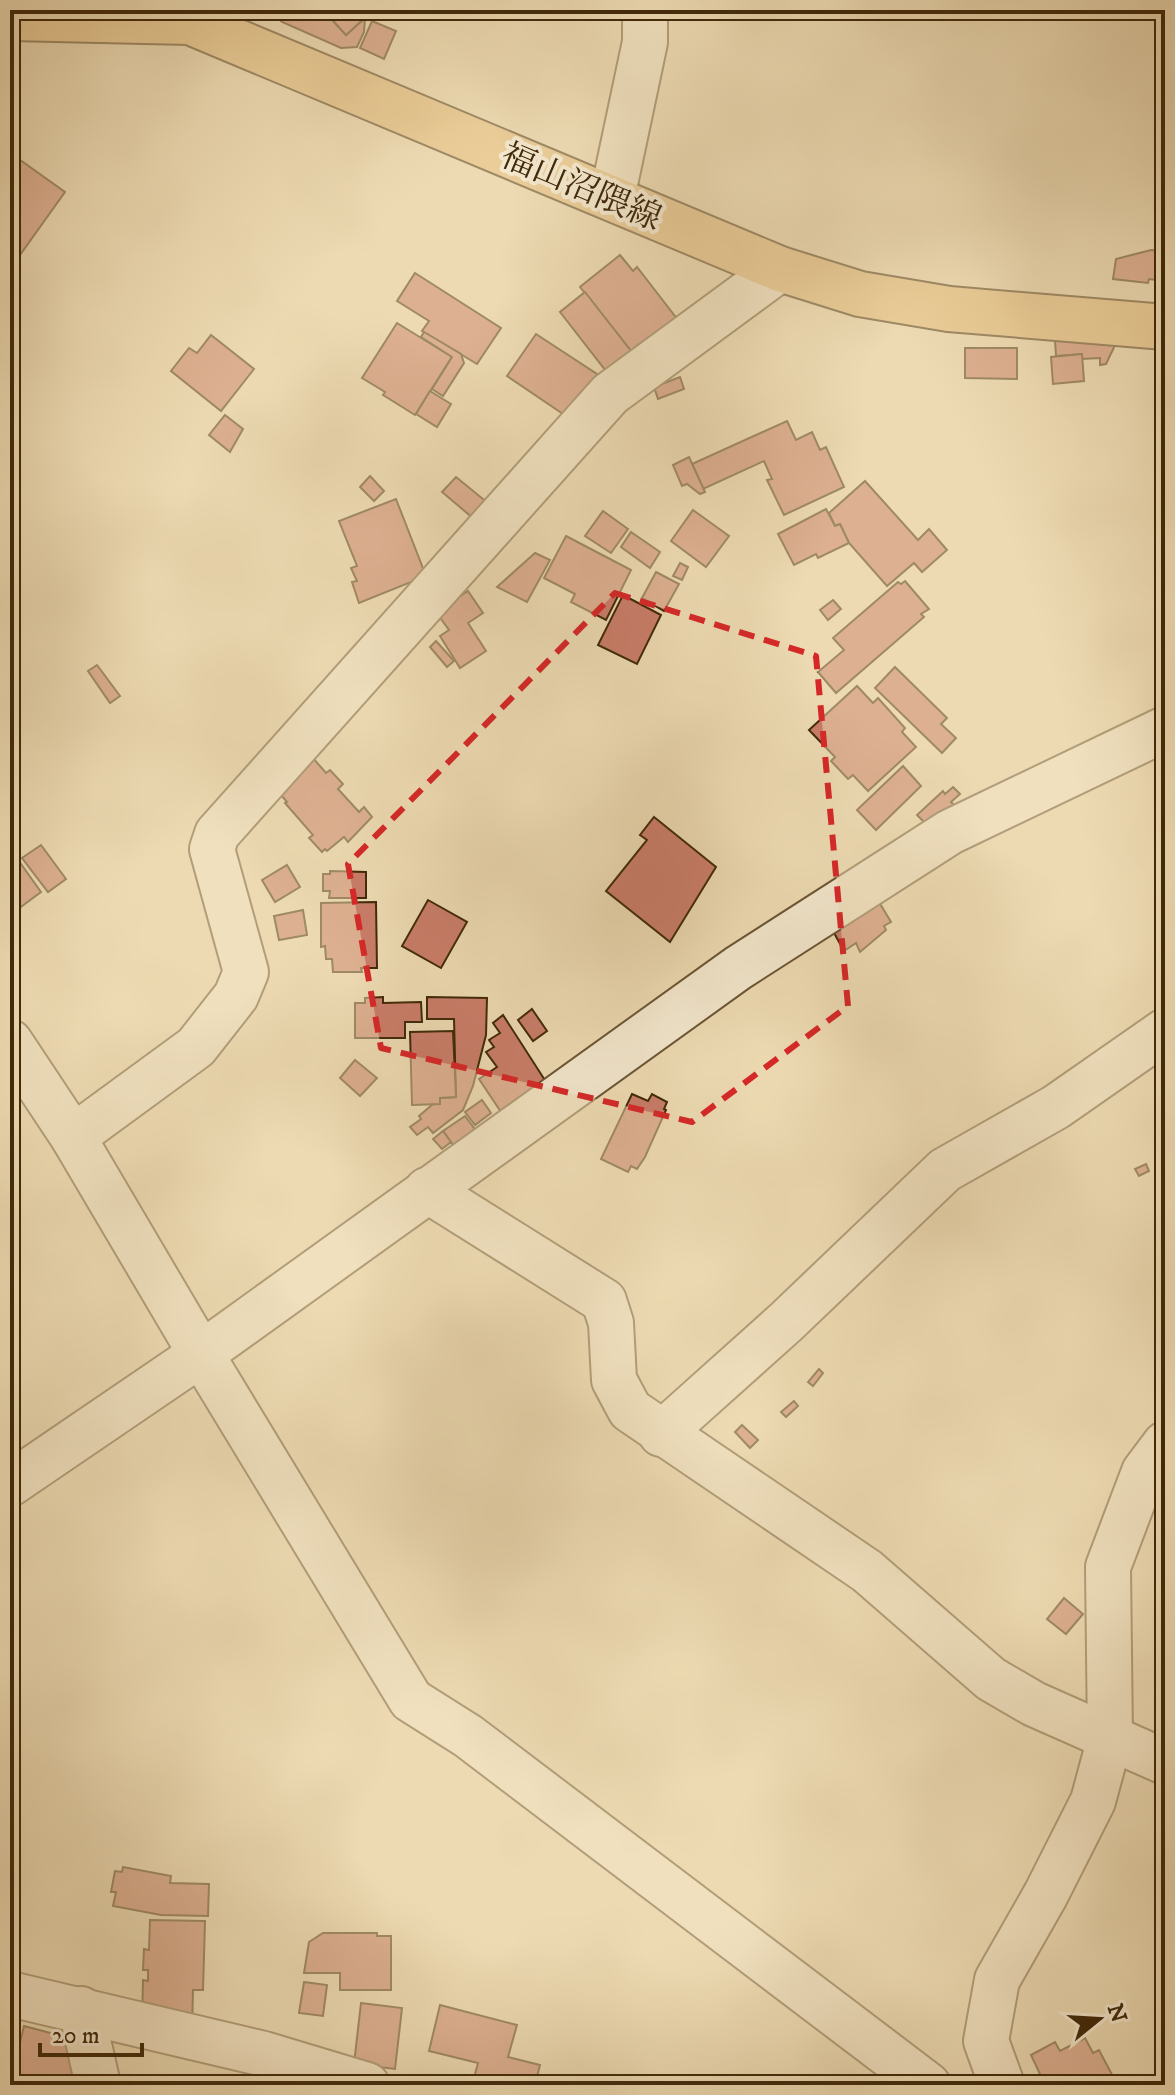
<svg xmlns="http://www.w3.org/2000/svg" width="1175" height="2095" font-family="'IM FELL DW Pica','Noto Serif JP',serif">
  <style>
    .building { fill: #c97d69; stroke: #40290a; stroke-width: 2 }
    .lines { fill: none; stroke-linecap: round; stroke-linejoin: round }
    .minor-casing { stroke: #6b5534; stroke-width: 48 }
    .major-casing { stroke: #40290a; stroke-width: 48 }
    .minor { stroke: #f3e7cd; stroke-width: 44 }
    .major { stroke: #e6bd79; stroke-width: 44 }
    .marked { fill: none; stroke: #d62828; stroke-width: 6; stroke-dasharray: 16 10; stroke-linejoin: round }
    .labels { text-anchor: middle; stroke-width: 8; stroke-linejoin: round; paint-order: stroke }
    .street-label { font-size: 34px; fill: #40290a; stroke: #f3e7cd }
  </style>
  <rect width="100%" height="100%" fill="#eddab2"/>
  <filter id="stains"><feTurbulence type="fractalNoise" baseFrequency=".0025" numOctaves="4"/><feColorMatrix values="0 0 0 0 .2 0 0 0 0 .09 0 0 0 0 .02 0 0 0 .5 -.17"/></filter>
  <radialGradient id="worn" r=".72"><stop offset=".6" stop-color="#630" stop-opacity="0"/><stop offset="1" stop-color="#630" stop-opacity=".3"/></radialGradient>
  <!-- building -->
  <g class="building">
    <polygon points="274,10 287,10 292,15 297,11 318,20 326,13 346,35 365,18 364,32 357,47 341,48 282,22 273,14"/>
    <polygon points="287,10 365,10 369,14 346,35 326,13 318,20 297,11 292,15"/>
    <polygon points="372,21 396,31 384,59 360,48"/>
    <polygon points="16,157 65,192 10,269 10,165"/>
    <polygon points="1151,250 1165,251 1165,281 1149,279 1148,283 1113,279 1116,259"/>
    <polygon points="620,255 633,271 637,267 678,320 642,348 639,344 631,351 580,287"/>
    <polygon points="415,273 501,328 477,364 422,331 429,321 397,301"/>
    <polygon points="585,292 631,351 606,371 560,312"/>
    <polygon points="397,323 452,357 415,415 383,395 385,392 362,378"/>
    <polygon points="424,332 461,354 464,363 443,396 432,389 452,357 421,337"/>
    <polygon points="536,334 603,378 566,416 507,376"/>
    <polygon points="211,335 254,369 221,411 171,371 189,348 197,353"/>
    <polygon points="1103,338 1118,339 1106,364 1100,365 1100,358 1082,359 1082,354 1056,356 1055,341"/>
    <polygon points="965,348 1017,348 1017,379 965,378"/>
    <polygon points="1082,354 1084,381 1053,384 1051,357"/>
    <polygon points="680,377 684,389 658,399 654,387"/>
    <polygon points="430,391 451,404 437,427 416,414"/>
    <polygon points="225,415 243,429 230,452 209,435"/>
    <polygon points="787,421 796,440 812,432 820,450 826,447 844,487 784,515 767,480 772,479 764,461 703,489 692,464"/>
    <polygon points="689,457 705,492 700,494 687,484 682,486 673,465"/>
    <polygon points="370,476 384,491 374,501 360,487"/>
    <polygon points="456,477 494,508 480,524 442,492"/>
    <polygon points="865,481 918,540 929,529 947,550 922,572 914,563 887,586 849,543 840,524 835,526 829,513"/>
    <polygon points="396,499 426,576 359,603 352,582 357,581 351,568 357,566 339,521"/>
    <polygon points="826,509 835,526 840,524 849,543 818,558 816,554 794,565 778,534"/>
    <polygon points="693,510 729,536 706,567 671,541"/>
    <polygon points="603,511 628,529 611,553 585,536"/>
    <polygon points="631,532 660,552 650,568 621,547"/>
    <polygon points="566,536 631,570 606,620 571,602 575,594 544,578"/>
    <polygon points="535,553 550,560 527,602 497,587"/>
    <polygon points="680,563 688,567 682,580 673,576"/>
    <polygon points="656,572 679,584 664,611 642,598"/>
    <polygon points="905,581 929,609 921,614 924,617 836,693 818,672 844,650 833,638 898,582 901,584"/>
    <polygon points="468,591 483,613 468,623 486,651 460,668 440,636 449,630 436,612"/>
    <polygon points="623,595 661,615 637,664 598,645"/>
    <polygon points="833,600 841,609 828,620 820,610"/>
    <polygon points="436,641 454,661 447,667 430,647"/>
    <polygon points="97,665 120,696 110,703 88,671"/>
    <polygon points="895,667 947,718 941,724 956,738 942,753 875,688"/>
    <polygon points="857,686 873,703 878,698 905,728 902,732 916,747 868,791 853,775 848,779 831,761 835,757 809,730"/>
    <polygon points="312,757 326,773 330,770 343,784 338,789 359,812 364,807 372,817 348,842 344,837 327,851 325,849 322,852 309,838 313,835 285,803 287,802 276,789"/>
    <polygon points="903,766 921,786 876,830 857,810"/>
    <polygon points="953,787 960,794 951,802 959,810 935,833 917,815 943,791 945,794"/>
    <polygon points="654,817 716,867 670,942 606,891 647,840 640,835"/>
    <polygon points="41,845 66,879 48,892 22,858"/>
    <polygon points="11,850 41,892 10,915 10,851"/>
    <polygon points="287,865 300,887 275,902 262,880"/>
    <polygon points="330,871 366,872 366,898 329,898 330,891 323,891 323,874 330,874"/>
    <polygon points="428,900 467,922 441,968 402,946"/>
    <polygon points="376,902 377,968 361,968 362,972 333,972 332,959 326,959 325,946 321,947 321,903"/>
    <polygon points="879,902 891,922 884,926 886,930 860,952 856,943 844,951 833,931"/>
    <polygon points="303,910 307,935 279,940 274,916"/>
    <polygon points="383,997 383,1003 421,1002 422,1022 405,1022 405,1038 355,1038 355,1003 365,1003 365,998"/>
    <polygon points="427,997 487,998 486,1035 473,1086 463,1110 433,1133 428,1127 417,1135 410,1127 421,1119 419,1116 433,1104 440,1104 440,1098 456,1097 454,1019 427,1019"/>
    <polygon points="532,1009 547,1031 533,1041 518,1020"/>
    <polygon points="503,1015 550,1088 501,1112 479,1079 497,1067 486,1052 494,1047 489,1040 500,1033 493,1023"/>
    <polygon points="453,1031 456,1097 440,1098 440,1104 412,1105 410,1032"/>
    <polygon points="355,1060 377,1078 360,1096 340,1078"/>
    <polygon points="632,1094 648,1101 652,1094 667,1102 664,1109 666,1110 645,1157 637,1169 631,1166 628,1172 601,1159"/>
    <polygon points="482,1100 491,1113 475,1125 465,1112"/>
    <polygon points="465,1116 483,1140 461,1156 443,1131"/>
    <polygon points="443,1131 451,1142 442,1149 433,1139"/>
    <polygon points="1146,1164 1149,1171 1139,1176 1135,1169"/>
    <polygon points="819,1369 823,1373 813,1386 808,1382"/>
    <polygon points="794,1401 798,1406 786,1417 781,1412"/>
    <polygon points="742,1425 758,1440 750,1448 735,1432"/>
    <polygon points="1064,1598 1083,1614 1066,1634 1047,1619"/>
    <polygon points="123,1867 171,1876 170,1883 209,1884 208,1916 161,1915 113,1906 116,1892 111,1892 115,1871 122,1872"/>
    <polygon points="150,1920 205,1921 203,1990 193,1990 192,2031 142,2022 143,1980 148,1981 148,1970 143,1970 144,1949 149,1950"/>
    <polygon points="323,1933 377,1933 377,1936 391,1936 391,1990 340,1990 340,1973 304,1973 309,1942"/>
    <polygon points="304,1982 327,1985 323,2016 299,2013"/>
    <polygon points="361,2003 402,2008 395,2069 354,2064"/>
    <polygon points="440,2005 517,2025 508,2057 540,2065 535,2085 472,2085 478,2063 429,2051"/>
    <polygon points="24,2026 96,2045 85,2085 10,2085"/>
    <polygon points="1085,2038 1093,2053 1099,2050 1117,2084 1018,2085 1040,2074 1031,2055 1055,2042 1060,2051"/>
  </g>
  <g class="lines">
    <!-- minor casing -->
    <g class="minor-casing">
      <g id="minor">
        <polyline points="612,198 645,42 645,10"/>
        <polyline points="10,1042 73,1137 201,1354 411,1700 468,1736 928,2085"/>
        <polyline points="73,1137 196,1047 236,996 246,972 212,849 217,834 610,394 780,269"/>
        <polyline points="427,1190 604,1301 611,1323 614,1380 630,1410 867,1571 991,1679 1034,1704 1165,1762"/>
        <polyline points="661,1434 786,1322 945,1170 1056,1107 1165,1031"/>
        <polyline points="10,1484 201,1354 738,968 950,832 1165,729"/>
        <polyline points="10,1994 264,2054 367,2085"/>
        <polyline points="81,2009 98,2085"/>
        <polyline points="1002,2085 986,2041 997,1980 1046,1894 1093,1801 1110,1738 1108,1567 1144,1472 1165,1444"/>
      </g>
    </g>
    <!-- major casing -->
    <g class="major-casing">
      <polyline id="major" points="10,18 190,22 780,269 860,294 949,309 1165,327"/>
    </g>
    <!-- minor -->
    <use href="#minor" class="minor"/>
    <!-- major -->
    <use href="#major" class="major"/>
  </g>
  <!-- marked area -->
  <path d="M0 0H1175V2095H0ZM615,593L816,656L848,1006L692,1122L381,1048L348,864Z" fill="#eddab2" fill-opacity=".55" fill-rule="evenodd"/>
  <path class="marked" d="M615,593L816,656L848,1006L692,1122L381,1048L348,864Z"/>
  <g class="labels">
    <!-- street labels -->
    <g class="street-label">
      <text transform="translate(582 186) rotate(23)" y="12">福山沼隈線</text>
    </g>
  </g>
  <!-- margin -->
  <rect width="1175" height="2095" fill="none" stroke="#eddab2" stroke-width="40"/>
  <rect x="12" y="12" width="1151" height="2071" fill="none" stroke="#40290a" stroke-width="4"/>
  <rect x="20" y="20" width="1135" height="2055" fill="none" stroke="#40290a" stroke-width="2"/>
  <!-- north arrow -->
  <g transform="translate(1099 2019) rotate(72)" stroke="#f3e7cd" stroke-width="6" paint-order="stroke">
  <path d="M0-6L14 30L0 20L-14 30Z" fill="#40290a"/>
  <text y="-12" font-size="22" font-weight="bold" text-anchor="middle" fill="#40290a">N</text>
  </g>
  <!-- scale -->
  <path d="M40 2043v12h102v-12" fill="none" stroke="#40290a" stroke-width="4"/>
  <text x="52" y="2043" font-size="24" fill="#40290a" stroke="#f3e7cd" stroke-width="6" paint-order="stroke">20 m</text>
  <rect width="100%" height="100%" filter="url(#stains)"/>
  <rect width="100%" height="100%" fill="url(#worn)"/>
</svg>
